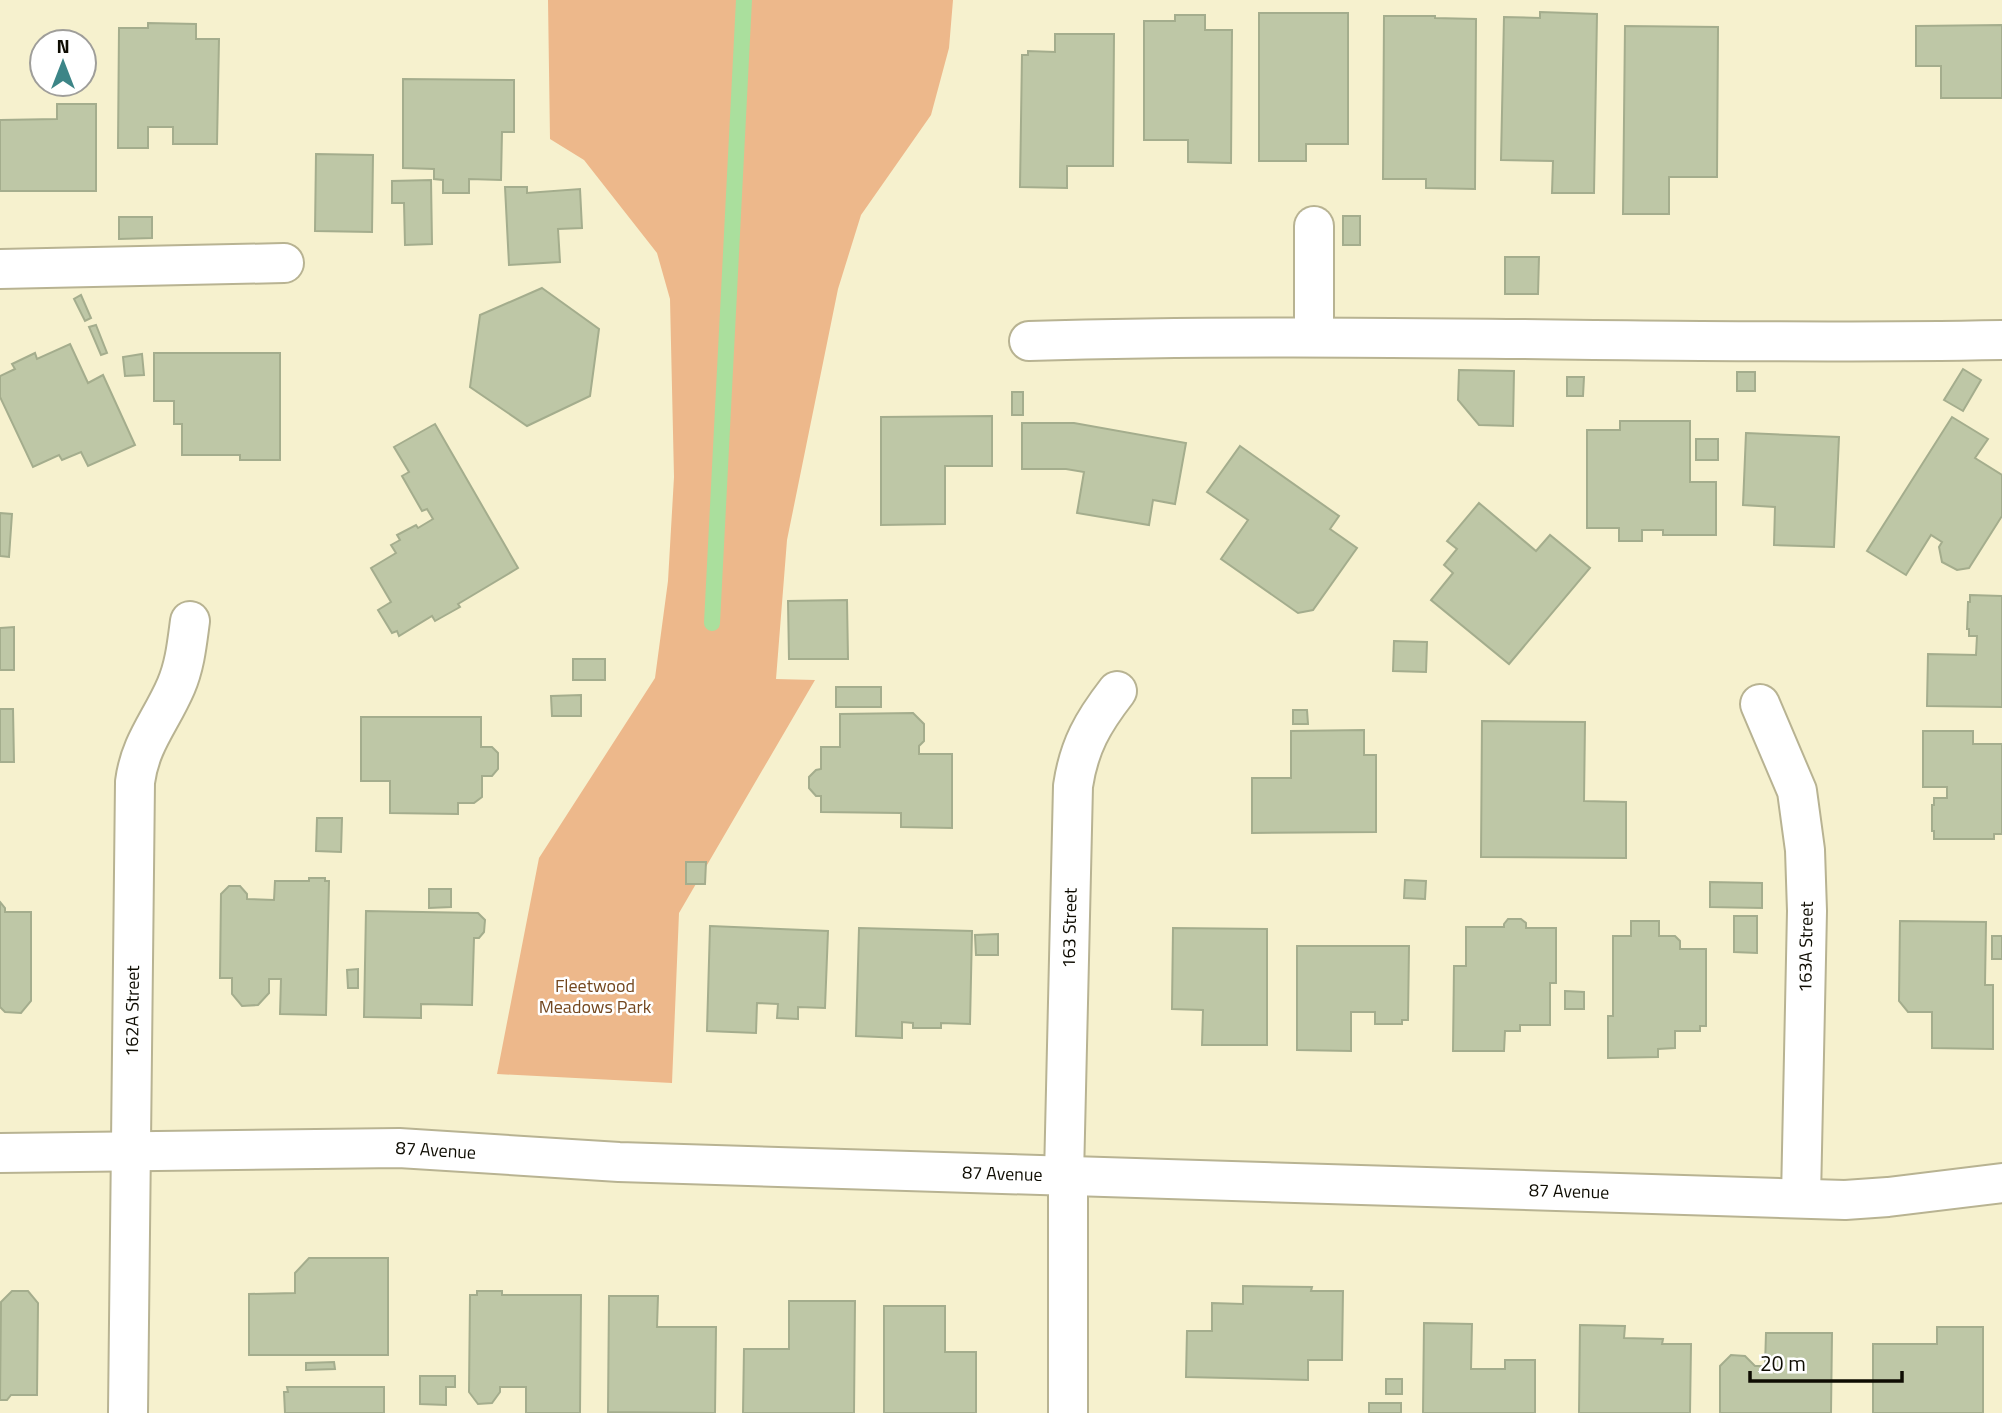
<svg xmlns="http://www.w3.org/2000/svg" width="2002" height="1413" font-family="'Titillium Web',sans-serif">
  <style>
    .green { fill: #edb88b }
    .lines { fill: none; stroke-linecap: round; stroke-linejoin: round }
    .stream { stroke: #aadf9d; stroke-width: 16 }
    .building { fill: #bec7a6; stroke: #a4ad8d; stroke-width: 2 }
    .minor-casing { stroke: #b8b392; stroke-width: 42 }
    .minor { stroke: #fff; stroke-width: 38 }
    .labels { text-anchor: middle; stroke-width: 5; stroke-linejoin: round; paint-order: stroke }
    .street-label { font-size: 18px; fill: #0e0c02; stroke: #fff }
    .park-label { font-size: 18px; fill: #73471f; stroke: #fff }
  </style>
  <rect width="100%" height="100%" fill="#f6f1ce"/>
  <!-- green -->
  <polygon class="green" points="548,0 953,0 949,48 931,115 861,215 838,289 787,540 776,679 815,680 679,913 672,1083 497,1074 539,858 655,678 668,581 674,477 670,299 657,253 584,160 550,139"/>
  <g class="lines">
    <!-- stream -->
    <polyline class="stream" points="712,623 744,0"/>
  </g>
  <!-- building -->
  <g class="building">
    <polygon points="1540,12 1597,14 1594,193 1552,193 1553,161 1501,160 1504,17 1540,18"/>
    <polygon points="1259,13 1348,13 1348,144 1306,144 1306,161 1259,161"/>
    <polygon points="1175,15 1205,15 1205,30 1232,30 1231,163 1188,162 1188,140 1144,140 1144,21 1175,21"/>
    <polygon points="1384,16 1435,16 1435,18 1476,19 1475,189 1426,188 1426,179 1383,179"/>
    <polygon points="148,23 196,24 196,39 219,39 217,144 173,144 173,127 148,127 148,148 118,148 119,28 148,28"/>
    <polygon points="2002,25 2002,98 1941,98 1941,66 1916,66 1916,26"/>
    <polygon points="1625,26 1718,27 1717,177 1669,177 1669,214 1623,214"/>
    <polygon points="1055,34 1114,34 1113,166 1067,166 1067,188 1020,187 1022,55 1028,55 1028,51 1055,52"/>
    <polygon points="403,79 514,80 514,132 502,132 501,180 469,179 469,193 443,193 443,180 434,179 434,169 403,168"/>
    <polygon points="57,104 96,104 96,191 0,191 0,120 57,119"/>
    <polygon points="316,154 373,155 372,232 315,231"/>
    <polygon points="431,180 432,244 405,245 404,203 392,203 392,181"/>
    <polygon points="505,187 527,187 527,193 580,189 582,228 558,229 560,262 509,265"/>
    <rect x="1343" y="216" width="17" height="29"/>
    <polygon points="119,217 152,217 152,238 119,239"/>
    <polygon points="1505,257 1539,257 1538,294 1505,294"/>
    <polygon points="542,288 599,329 590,396 527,426 470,387 480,315"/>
    <polygon points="81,295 91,318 85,321 74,299"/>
    <polygon points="96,325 107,353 101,355 89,327"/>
    <polygon points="70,344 88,383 103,375 135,445 88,466 81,452 62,460 59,455 33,467 0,397 0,376 15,369 12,364 35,353 37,359"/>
    <polygon points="154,353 280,353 280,460 240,460 240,455 182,455 182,424 174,424 174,401 154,401"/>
    <polygon points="142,354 144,375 125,376 123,357"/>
    <polygon points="1963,369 1981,380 1963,411 1944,400"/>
    <polygon points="1459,370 1514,371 1513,426 1479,425 1458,400"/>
    <rect x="1737" y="372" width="18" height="19"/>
    <polygon points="1567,377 1584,377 1583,396 1567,396"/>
    <rect x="1012" y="392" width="11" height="23"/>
    <polygon points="992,416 992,466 945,466 945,524 881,525 881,417"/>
    <polygon points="1952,417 1988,439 1975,458 2002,475 2002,516 1969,568 1957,570 1942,562 1939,547 1942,542 1931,535 1906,575 1867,551"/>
    <polygon points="1620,421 1690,421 1690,482 1716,482 1716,535 1663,535 1663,530 1642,530 1642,541 1619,541 1619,528 1587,528 1587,430 1620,430"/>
    <polygon points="1022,423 1074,423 1186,443 1175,504 1153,500 1149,525 1077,513 1084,472 1066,469 1022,469"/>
    <polygon points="435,424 518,568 458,604 460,607 435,621 432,616 399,636 397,631 392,633 378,610 391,602 371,568 396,553 391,545 400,540 397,535 416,525 418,528 433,519 427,509 422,511 402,476 409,472 394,447"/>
    <polygon points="1746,433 1839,437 1834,547 1774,545 1775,507 1743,505"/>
    <rect x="1696" y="439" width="22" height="21"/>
    <polygon points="1240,446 1339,516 1330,529 1357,548 1313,610 1298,613 1221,559 1248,520 1207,492"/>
    <polygon points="1479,503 1536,551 1550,535 1590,568 1509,664 1431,600 1453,573 1444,565 1457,549 1447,541"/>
    <polygon points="0,513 12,514 9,557 0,556"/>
    <polygon points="1970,595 2002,596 2002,707 1927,706 1928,654 1976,655 1977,636 1969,636 1969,629 1967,629 1968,602 1970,602"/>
    <polygon points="847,600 848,659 789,659 788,601"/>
    <polygon points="14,627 14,670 0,670 0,628"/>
    <polygon points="1394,641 1427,642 1426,672 1393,671"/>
    <rect x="573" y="659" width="32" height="21"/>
    <rect x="836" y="687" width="45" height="20"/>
    <polygon points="581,695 581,716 552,716 551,696"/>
    <polygon points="0,709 13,709 14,762 0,762"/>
    <polygon points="1293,710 1307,710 1308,724 1293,724"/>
    <polygon points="913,713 924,724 924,741 919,746 919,754 952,754 952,828 901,827 901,813 821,812 821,796 816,796 809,788 809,777 816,770 821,769 821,747 840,747 840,714"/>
    <polygon points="361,717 481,717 481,747 492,747 498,753 498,769 492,776 482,776 482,797 474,803 458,803 458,814 390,813 390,781 361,781"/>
    <polygon points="1482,721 1585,722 1584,801 1626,802 1626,858 1481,857"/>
    <polygon points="1364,730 1364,755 1376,755 1376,832 1252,833 1252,778 1291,778 1291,731"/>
    <polygon points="1923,731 1973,731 1973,744 2002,744 2002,834 1994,834 1994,839 1934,839 1934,831 1932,831 1932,805 1934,805 1934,798 1947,798 1947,787 1923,787"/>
    <polygon points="317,818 342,818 341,852 316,851"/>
    <polygon points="686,862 706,862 705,884 686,884"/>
    <polygon points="309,878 325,878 325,881 329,881 326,1015 280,1014 281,979 269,979 269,993 258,1005 242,1006 232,994 232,978 220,978 221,894 229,886 240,886 247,894 247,899 274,900 275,881 309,881"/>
    <polygon points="1405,880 1426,881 1425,899 1404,898"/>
    <polygon points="1710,882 1762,883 1762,908 1710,907"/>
    <polygon points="429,889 451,889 451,907 429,908"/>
    <polygon points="0,902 5,908 5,912 31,912 31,1001 21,1013 5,1012 0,1007"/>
    <polygon points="366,911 478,913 485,920 484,932 479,938 474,938 472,1005 421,1004 421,1018 364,1017"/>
    <polygon points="1734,916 1757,916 1757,953 1734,952"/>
    <polygon points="1508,919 1521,919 1526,923 1526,928 1556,928 1556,983 1550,983 1550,1025 1520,1025 1520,1031 1505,1031 1504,1051 1453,1051 1454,966 1466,966 1466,927 1504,927 1504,924"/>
    <polygon points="1631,921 1659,921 1659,936 1675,936 1680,941 1680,949 1706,949 1706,1026 1700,1026 1700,1031 1675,1031 1675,1048 1658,1049 1658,1057 1608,1058 1608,1016 1613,1016 1613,936 1631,936"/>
    <polygon points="1900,921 1986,922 1985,985 1993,985 1993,1049 1932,1048 1932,1012 1908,1012 1899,1001"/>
    <polygon points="710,926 828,931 825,1008 798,1007 798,1019 777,1018 778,1004 757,1003 756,1033 707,1031"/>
    <polygon points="859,928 972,931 970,1024 941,1023 941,1028 913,1028 913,1023 902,1022 902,1038 856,1036"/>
    <polygon points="1173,928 1267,929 1267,1045 1202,1045 1203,1010 1172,1009"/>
    <polygon points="998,934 998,955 976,955 975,935"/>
    <rect x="1992" y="936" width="10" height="23"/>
    <polygon points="1297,946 1409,946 1408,1020 1402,1020 1402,1024 1375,1024 1375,1012 1351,1012 1351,1051 1297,1050"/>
    <polygon points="358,969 358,988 348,988 347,970"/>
    <polygon points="1565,991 1584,992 1584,1009 1565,1009"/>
    <polygon points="309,1258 388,1258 388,1355 249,1355 249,1294 295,1293 295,1273"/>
    <polygon points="1243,1286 1312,1287 1311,1291 1343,1291 1342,1360 1308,1360 1308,1380 1186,1377 1187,1331 1212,1331 1212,1303 1243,1304"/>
    <polygon points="12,1291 28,1291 38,1303 37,1395 11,1395 7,1400 0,1400 1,1302"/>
    <polygon points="477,1291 502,1291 502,1295 581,1295 580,1413 526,1413 526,1387 500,1387 500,1392 492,1403 478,1404 469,1392 470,1295 477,1295"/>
    <polygon points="609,1296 658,1296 657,1327 716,1327 715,1413 608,1412"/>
    <polygon points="789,1301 855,1301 854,1413 743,1413 744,1349 789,1349"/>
    <polygon points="884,1306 945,1306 945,1352 976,1352 976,1413 884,1413"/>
    <polygon points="1424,1323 1472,1324 1471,1369 1505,1369 1505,1360 1535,1360 1535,1413 1423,1413"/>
    <polygon points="1580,1325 1625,1326 1624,1338 1663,1339 1662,1344 1691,1344 1690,1413 1579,1413"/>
    <polygon points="1937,1327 1983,1327 1983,1413 1873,1413 1873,1344 1937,1344"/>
    <polygon points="1766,1333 1832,1333 1831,1413 1720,1413 1720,1366 1731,1355 1745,1356 1755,1366 1765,1366"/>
    <polygon points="334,1362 335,1369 306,1370 306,1363"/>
    <polygon points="420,1376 455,1376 455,1387 446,1387 446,1405 420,1404"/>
    <rect x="1386" y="1379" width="16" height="15"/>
    <polygon points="287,1387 384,1387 384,1413 285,1413 284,1392 288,1392"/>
    <rect x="1369" y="1403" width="32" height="10"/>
  </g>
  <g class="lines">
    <!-- minor casing -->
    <g class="minor-casing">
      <g id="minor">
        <polyline points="1314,226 1314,337"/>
        <polyline points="0,269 284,263"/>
        <path d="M1029,341C1353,331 1678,346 2002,340"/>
        <polyline points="1760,704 1797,791 1805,850 1807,911 1801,1198"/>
        <path id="s1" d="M0,1153L399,1148L619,1162L1845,1200L1888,1197L2002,1183"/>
        <path id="s2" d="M1064,1176L1073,786C1079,746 1093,722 1117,691"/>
        <path id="s3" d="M128,1413L135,782C140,743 161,721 176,686C185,665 187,643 190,621"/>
        <polyline points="1068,1413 1068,1177"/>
      </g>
    </g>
    <!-- minor -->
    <use href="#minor" class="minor"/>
  </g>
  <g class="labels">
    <!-- street labels -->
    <g class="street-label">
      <text dy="6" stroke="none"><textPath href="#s2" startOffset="248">163 Street</textPath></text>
      <text transform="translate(1806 947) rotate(-89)" y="6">163A Street</text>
      <text dy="6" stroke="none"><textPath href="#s3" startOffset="402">162A Street</textPath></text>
      <text dy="6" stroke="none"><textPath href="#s1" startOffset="436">87 Avenue</textPath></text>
      <text dy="6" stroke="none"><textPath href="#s1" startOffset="1003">87 Avenue</textPath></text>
      <text dy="6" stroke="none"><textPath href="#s1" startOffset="1570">87 Avenue</textPath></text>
    </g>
    <!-- park labels -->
    <g class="park-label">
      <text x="595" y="992">Fleetwood<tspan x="595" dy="21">Meadows Park</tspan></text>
    </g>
  </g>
  <!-- north arrow -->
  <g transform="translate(63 63)"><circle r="33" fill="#ffffff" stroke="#9f9e9a" stroke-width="2"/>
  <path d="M0-5L12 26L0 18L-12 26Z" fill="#3c8587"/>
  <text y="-10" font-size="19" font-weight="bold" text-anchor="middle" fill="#0e0c02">N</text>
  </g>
  <!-- scale -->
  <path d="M1750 1371v10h152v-10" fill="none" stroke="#0e0c02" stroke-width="3.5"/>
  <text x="1760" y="1371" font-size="21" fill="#0e0c02" stroke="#ffffff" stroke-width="5" paint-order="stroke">20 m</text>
</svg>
